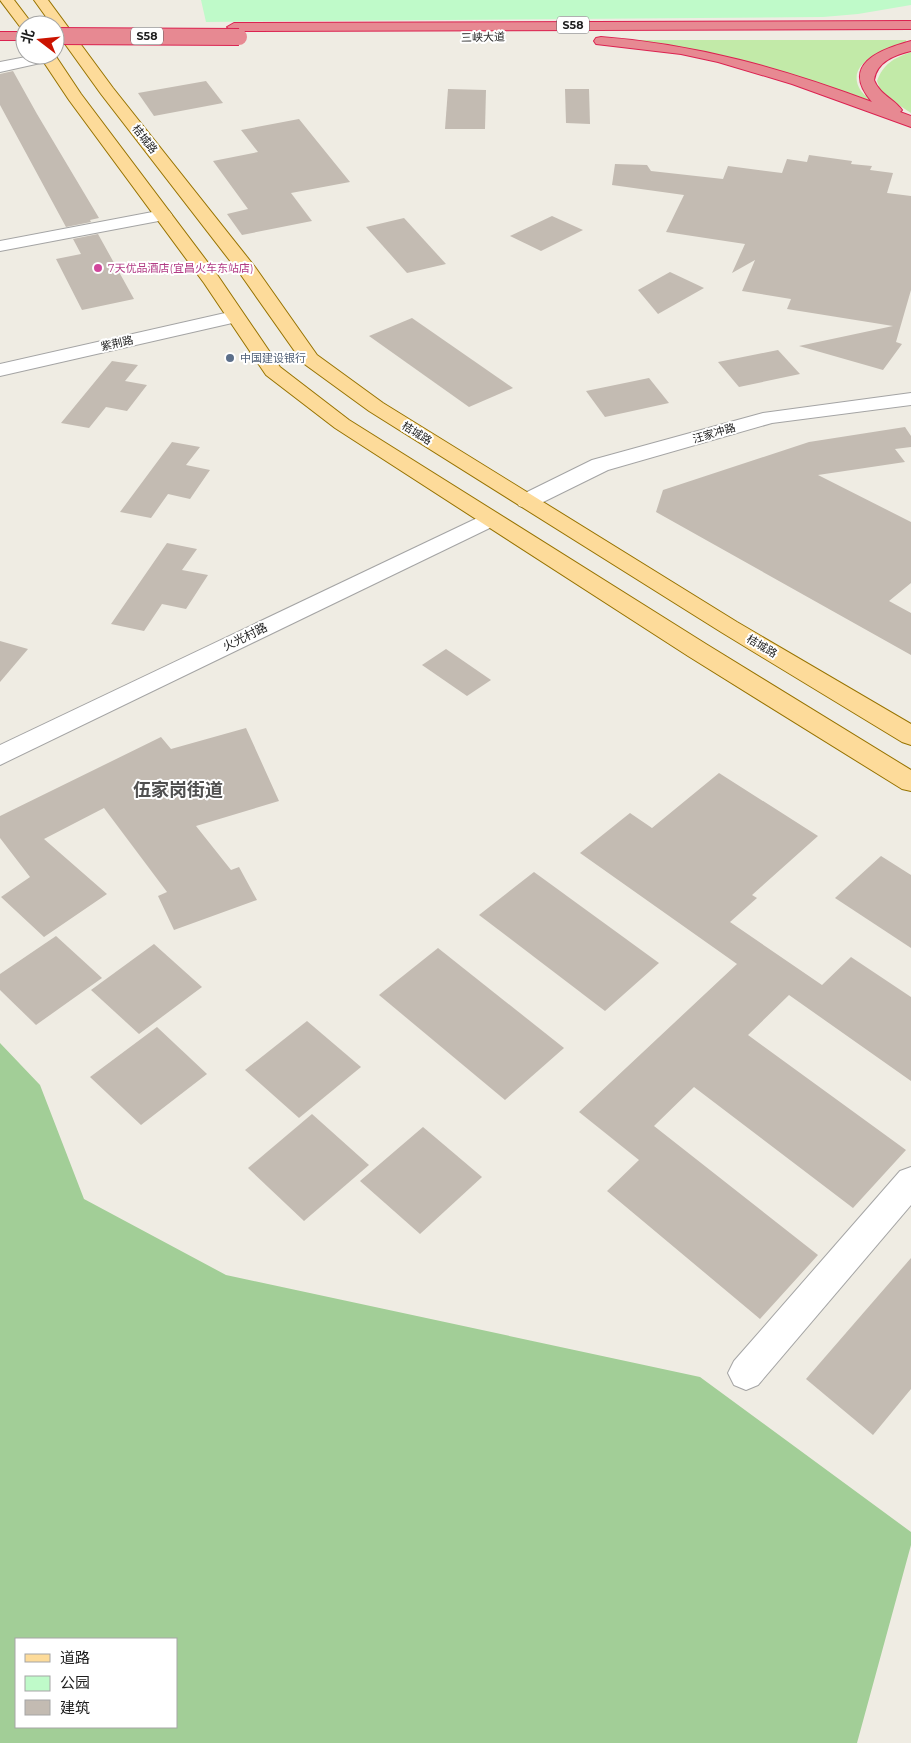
<svg xmlns="http://www.w3.org/2000/svg" width="911" height="1743" font-family="Montserrat,'Noto Sans SC',sans-serif">
  <style>
    .grass { fill: #c2eaa8 }
    .forest { fill: #a2ce97; fill-rule: evenodd }
    .park { fill: #bffac9 }
    .building { fill: #c3bbb2 }
    .lines { fill: none; stroke-linecap: round; stroke-linejoin: round }
    .minor-casing { stroke: #a4a4a4; stroke-width: 2 }
    .tertiary-casing { stroke: #a4a4a4; stroke-width: 2 }
    .primary-casing { stroke: #977300; stroke-width: 2 }
    .motorway-casing { stroke: #db2250; stroke-width: 2 }
    .minor { fill: #fff; fill-rule: evenodd }
    .tertiary { fill: #fff; fill-rule: evenodd }
    .primary { fill: #fddb9a; fill-rule: evenodd }
    .motorway { fill: #e78992; fill-rule: evenodd }
    .motorway-bridge-casing { stroke: #db2250; stroke-width: 18; stroke-linecap: butt }
    .motorway-bridge { stroke: #e78992; stroke-width: 16 }
    .hotel-dot { fill: #d1479c; stroke: #fff; stroke-width: 2 }
    .service-dot { fill: #5c6f8a; stroke: #fff; stroke-width: 2 }
    .labels { text-anchor: middle; stroke-width: 4; stroke-linejoin: round; paint-order: stroke }
    .shield { fill: #fff; stroke: #616161; stroke-width: 1 }
    .shield-label { font-size: 11px; font-weight: bold; fill: #1d1d1d }
    .far-street-label { font-size: 11px; fill: #1d1d1d; stroke: #fff }
    .far-hotel-label { font-size: 11px; fill: #b23c85; stroke: #fff; text-anchor: start }
    .far-service-label { font-size: 11px; fill: #4e5e75; stroke: #fff; text-anchor: start }
    .street-label { font-size: 12px; fill: #1d1d1d; stroke: #fff }
    .district-label { font-size: 18px; font-weight: bold; fill: #505050; stroke: #fff }
  </style>
  <rect width="100%" height="100%" fill="#efece3"/>
  <!-- grass -->
  <g class="grass">
    <path d="M629,40H906L907,43C889,48 842,62 861,91C865,96 870,100 875,105C790,71 719,53 629,40Z"/>
    <path d="M911,52V113L882,94L877,81C883,64 894,58 911,52Z"/>
  </g>
  <!-- forest -->
  <path class="forest" d="M0,1043L40,1085L84,1199L226,1275L700,1377L911,1532V1545L857,1743H0ZM176,1639V1727H16V1639Z"/>
  <!-- park -->
  <polygon class="park" points="201,0 911,0 911,5 858,14 823,17 206,22"/>
  <!-- building -->
  <g class="building">
    <polygon points="13,71 37,114 99,218 90,220 91,222 66,227 0,105 0,74"/>
    <polygon points="206,81 223,103 154,116 138,93"/>
    <polygon points="448,89 486,90 485,129 445,129"/>
    <polygon points="565,89 589,89 590,124 566,123"/>
    <polygon points="299,119 350,182 291,193 312,221 242,235 227,214 248,209 213,161 258,152 241,130"/>
    <polygon points="809,155 852,161 851,164 872,166 870,170 893,173 887,193 911,196 911,290 896,342 902,344 883,370 799,346 893,326 787,309 791,299 742,291 755,260 732,273 745,244 666,232 684,195 612,185 615,164 647,165 651,171 723,179 728,166 782,173 787,159 807,162"/>
    <polygon points="552,216 583,230 541,251 510,236"/>
    <polygon points="404,218 446,264 407,273 366,227"/>
    <polygon points="98,234 134,299 82,310 56,259 81,254 73,239"/>
    <polygon points="670,272 704,288 658,314 638,290"/>
    <polygon points="412,318 513,388 469,407 369,336"/>
    <polygon points="778,350 800,374 739,387 718,362"/>
    <polygon points="112,361 138,365 125,381 147,385 127,411 106,407 89,428 61,423"/>
    <polygon points="649,378 669,403 605,417 586,391"/>
    <polygon points="905,427 911,436 911,447 895,449 905,462 818,475 911,522 911,583 889,601 911,613 911,655 656,512 663,490 809,442"/>
    <polygon points="172,442 200,447 186,465 210,470 190,499 168,494 151,518 120,512"/>
    <polygon points="167,543 197,549 182,570 208,575 186,609 162,604 144,631 111,624"/>
    <polygon points="0,641 28,649 0,682"/>
    <polygon points="446,649 491,680 467,696 422,665"/>
    <polygon points="246,728 279,801 196,826 231,870 239,867 257,900 174,930 158,896 167,892 104,808 44,839 107,894 44,937 1,897 30,877 0,838 0,816 161,737 171,749"/>
    <polygon points="719,773 818,836 752,895 757,898 730,922 822,985 851,957 911,997 911,1081 789,995 748,1035 906,1150 853,1208 694,1087 654,1126 818,1255 760,1319 607,1191 639,1160 579,1112 737,964 580,853 630,813 652,828"/>
    <polygon points="881,856 911,875 911,948 835,898"/>
    <polygon points="534,872 659,963 605,1011 479,915"/>
    <polygon points="56,936 102,978 36,1025 0,990 0,974"/>
    <polygon points="154,944 202,987 139,1034 91,990"/>
    <polygon points="438,948 564,1048 505,1100 379,995"/>
    <polygon points="307,1021 361,1067 299,1118 245,1070"/>
    <polygon points="157,1027 207,1074 141,1125 90,1077"/>
    <polygon points="312,1114 369,1165 304,1221 248,1168"/>
    <polygon points="423,1127 482,1177 420,1234 360,1181"/>
    <polygon points="911,1258 911,1389 873,1435 806,1379"/>
  </g>
  <g class="lines">
    <!-- minor casing -->
    <g class="minor-casing">
      <g id="minor">
        <polygon points="36,55 55,55 57,57 54,60 0,72 0,62"/>
        <polygon points="163,210 169,211 172,215 169,219 0,251 0,241"/>
        <polygon points="911,1167 911,1205 758,1385 746,1390 734,1385 728,1373 734,1361 900,1171"/>
      </g>
    </g>
    <!-- tertiary casing -->
    <g class="tertiary-casing">
      <g id="tertiary">
        <polygon points="234,311 241,313 244,317 241,321 0,376 0,364"/>
        <polygon points="911,393 911,405 772,423 608,470 535,506 527,508 519,506 516,501 519,496 592,460 763,413"/>
        <polygon points="490,512 498,514 501,519 498,524 0,765 0,745"/>
      </g>
    </g>
    <!-- primary casing -->
    <g class="primary-casing">
      <g id="primary">
        <polygon points="0,0 14,0 33,25 25,25 25,29 21,28"/>
        <polygon points="34,0 48,0 113,88 255,267 317,355 383,403 737,622 911,724 911,745 902,742 721,632 369,411 303,363 241,275 101,94 55,30 55,25 52,25"/>
        <polygon points="39,55 55,55 81,94 218,276 280,367 349,420 706,644 911,770 911,791 902,789 688,656 335,428 266,375 204,283 69,100"/>
      </g>
    </g>
    <!-- motorway casing -->
    <g class="motorway-casing">
      <g id="motorway">
        <polygon points="911,21 911,29 234,31 227,27 234,23"/>
        <rect x="0" y="32" width="25" height="8"/>
        <path d="M601,37C696,44 784,69 872,102C840,65 878,50 911,41V51C895,55 877,61 874,80C880,95 893,98 902,110L900,112L911,116V127L792,84L718,62L681,54L596,44L594,41L596,38Z"/>
      </g>
    </g>
    <!-- minor -->
    <use href="#minor" class="minor"/>
    <!-- tertiary -->
    <use href="#tertiary" class="tertiary"/>
    <!-- primary -->
    <use href="#primary" class="primary"/>
    <!-- motorway -->
    <use href="#motorway" class="motorway"/>
    <!-- motorway-bridge casing -->
    <g class="motorway-bridge-casing">
      <polyline id="motorway-bridge" points="55,36 239,37"/>
    </g>
    <!-- motorway-bridge -->
    <use href="#motorway-bridge" class="motorway-bridge"/>
  </g>
  <!-- markers -->
  <circle class="hotel-dot" cx="98" cy="268" r="5"/>
  <circle class="service-dot" cx="230" cy="358" r="5"/>
  <g class="labels">
    <!-- shield labels -->
    <g class="shield">
      <rect x="557" y="16.5" width="32" height="17" rx="4"/>
      <rect x="131" y="27.5" width="32" height="17" rx="4"/>
    </g>
    <g class="shield-label">
      <text x="573" y="29">S58</text>
      <text x="147" y="40">S58</text>
    </g>
    <!-- far-street labels -->
    <g class="far-street-label">
      <text transform="translate(483 37) rotate(-1)" y="4">三峡大道</text>
      <text transform="translate(145 139) rotate(52)" y="4">桔城路</text>
      <text transform="translate(117 343) rotate(-13)" y="4">紫荆路</text>
      <text transform="translate(417 433) rotate(32)" y="4">桔城路</text>
      <text transform="translate(714 433) rotate(-16)" y="4">汪家冲路</text>
      <text transform="translate(762 646) rotate(31)" y="4">桔城路</text>
    </g>
    <!-- far-hotel labels -->
    <g class="far-hotel-label">
      <text x="108" y="272">7天优品酒店(宜昌火车东站店)</text>
    </g>
    <!-- far-service labels -->
    <g class="far-service-label">
      <text x="240" y="362">中国建设银行</text>
    </g>
    <!-- street labels -->
    <g class="street-label">
      <text transform="translate(245 637) rotate(-26)" y="4">火光村路</text>
    </g>
    <!-- district labels -->
    <g class="district-label">
      <text x="178" y="796">伍家岗街道</text>
    </g>
  </g>
  <!-- legend -->
  <rect x="15" y="1638" width="162" height="90" fill="#ffffff" stroke="#a5a5a5"/>
  <rect x="25" y="1654" width="25" height="8" fill="#fddb9a" stroke="#a5a5a5"/>
  <text x="60" y="1663" font-size="15" fill="#1d1d1d">道路</text>
  <rect x="25" y="1676" width="25" height="15" fill="#bffac9" stroke="#a5a5a5"/>
  <text x="60" y="1688" font-size="15" fill="#1d1d1d">公园</text>
  <rect x="25" y="1700" width="25" height="15" fill="#c3bbb2" stroke="#a5a5a5"/>
  <text x="60" y="1713" font-size="15" fill="#1d1d1d">建筑</text>
  <!-- north arrow -->
  <g transform="translate(40 40) rotate(286)"><circle r="24" fill="#ffffff" stroke="#a5a5a5"/>
  <path d="M0-4L9 19L0 12L-9 19Z" fill="#cb1300"/>
  <text y="-8" font-size="14" font-weight="bold" text-anchor="middle" fill="#1d1d1d">北</text>
  </g>
</svg>
